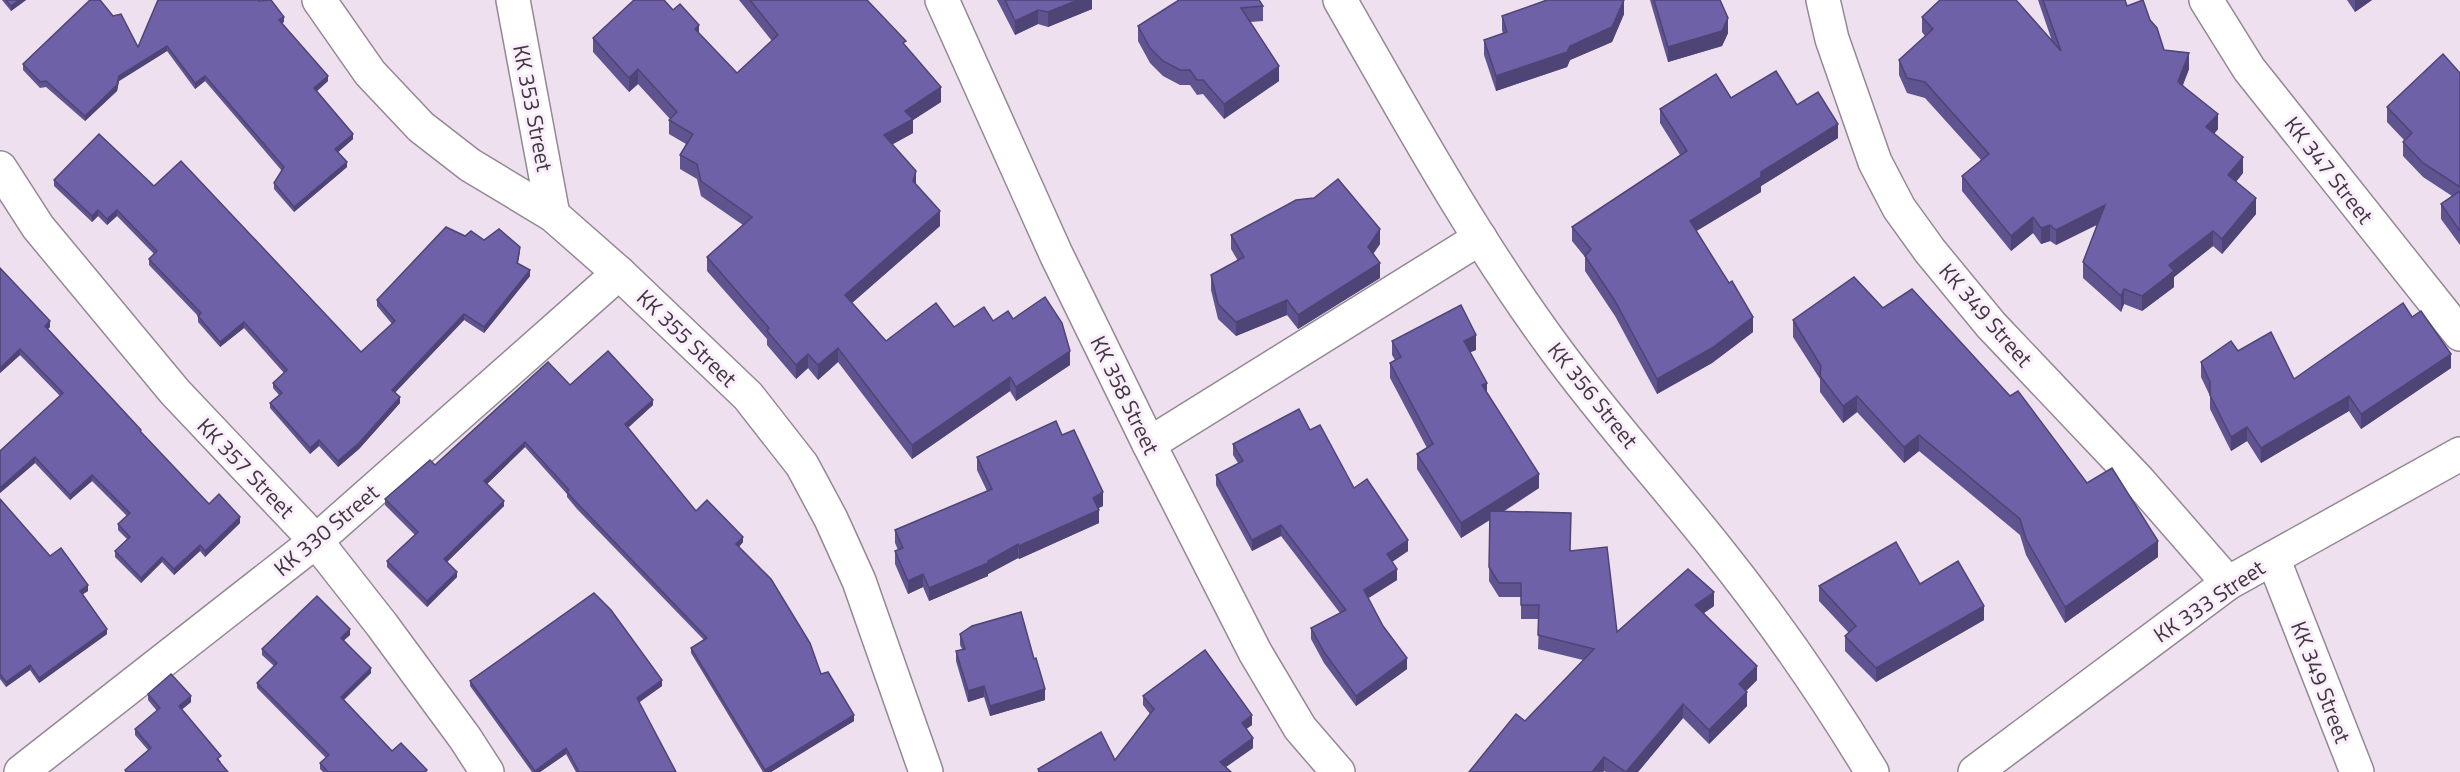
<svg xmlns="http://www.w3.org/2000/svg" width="2460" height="772" font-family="'Titillium Web',sans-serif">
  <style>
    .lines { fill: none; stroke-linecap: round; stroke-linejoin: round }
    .minor-casing { stroke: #948895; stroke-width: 36 }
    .minor { stroke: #fff; stroke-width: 33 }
    .wall { fill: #5f5390 }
    .shaded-wall { fill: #4e4475 }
    .building { fill: #6f61a7; stroke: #4e4475; stroke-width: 1.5 }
    .labels { text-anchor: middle; stroke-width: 6; stroke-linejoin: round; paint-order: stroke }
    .street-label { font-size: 22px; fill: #3f393f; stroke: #fbeefc }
  </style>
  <rect width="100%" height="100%" fill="#eee0ef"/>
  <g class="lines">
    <!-- minor casing -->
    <g class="minor-casing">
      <g id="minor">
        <polyline points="319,0 370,73 421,127 470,165 553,215 619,273 748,396 802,465 831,519 859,581 926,772"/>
        <polyline points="513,0 553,215"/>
        <polyline points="942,0 1056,254 1149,444 1255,652 1300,728 1338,772"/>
        <path d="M1340,0C1407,117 1473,237 1553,346C1603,415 1662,480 1716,548C1773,619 1825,694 1872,772"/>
        <polyline points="1823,0 1832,39 1875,162 1899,208 1930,251 1991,325 2139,481 2228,583"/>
        <polyline points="2206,0 2249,69 2460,334"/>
        <polyline points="0,168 38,227 175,392 316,541 382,625 465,738 487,772"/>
        <polyline points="1149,444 1480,238"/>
        <polyline points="2273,558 2357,772"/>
        <polyline points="21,772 316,541 619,273"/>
        <polyline points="1975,772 2228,583 2460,454"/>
      </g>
    </g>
    <!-- minor -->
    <use href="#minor" class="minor"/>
  </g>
  <!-- wall -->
  <g class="wall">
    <polygon points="2,0 26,0 11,11"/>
    <polygon points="739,0 867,0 906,47 941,102 913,120 913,133 893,144 940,226 852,303 886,341 954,327 1013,319 1070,365 1016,401 1010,391 912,459 838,362 818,380 808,368 796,379 767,345 767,339 707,271 707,257 743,225 701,196 697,179 680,169 680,155 686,144 669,134 669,120 670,119 638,84 629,92 593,52 593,38 673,10 699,33 737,73 772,41"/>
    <polygon points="997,0 1092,0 1092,9 1048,27 1038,24 1015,35"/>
    <polygon points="1179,0 1263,6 1263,21 1250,22 1279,81 1224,119 1203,94 1197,95 1190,85 1180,85 1163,76 1150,63 1138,41 1138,26"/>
    <polygon points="1650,0 1720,0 1728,33 1722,46 1668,62"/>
    <polygon points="2038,0 2125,0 2127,6 2150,20 2164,50 2189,69 2183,85 2218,129 2214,134 2243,173 2236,182 2256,214 2222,254 2213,246 2174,277 2174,287 2142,311 2124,304 2121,312 2083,278 2083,262 2097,224 2056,245 2050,241 2041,244 2033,233 2011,251 1962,191 1962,176 1981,160 1925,98 1907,93 1899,75 1899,60 1925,36 1922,32 1922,17 2052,41"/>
    <polygon points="2347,0 2372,0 2355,12"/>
    <polygon points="1624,14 1612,42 1570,60 1567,67 1496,91 1484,55 1484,40 1503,34 1502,30 1502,16"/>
    <polygon points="284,22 282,23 328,81 316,91 353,139 338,152 347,167 294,212 274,189 274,183 282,171 205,81 195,89 167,51 119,81 117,91 85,121 46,87 40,88 23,70 23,64 138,47"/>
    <polygon points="2460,73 2460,245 2441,219 2441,204 2452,196 2423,177 2403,156 2403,142 2404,140 2387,122 2387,107"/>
    <polygon points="1731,98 1797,105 1838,138 1761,186 1761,192 1696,231 1753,332 1712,363 1657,394 1615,316 1585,271 1585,257 1572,241 1572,227 1680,155 1660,123 1660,109"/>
    <polygon points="54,180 154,186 361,352 392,324 377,306 377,300 465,236 484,240 520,252 518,264 530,276 484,333 464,320 395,392 400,403 359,449 338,467 319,446 310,454 270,408 270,403 279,395 273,388 273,383 284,373 244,328 220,347 198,322 198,316 149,265 149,259 154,254 117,216 107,225 98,216 92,222 54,186"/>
    <polygon points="1231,235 1380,244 1373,254 1380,278 1298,329 1287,315 1236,336 1218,319 1211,290 1211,275 1238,261 1231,249"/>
    <polygon points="0,268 50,327 47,329 141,433 209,504 240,523 205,557 200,551 174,575 162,562 141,583 115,557 115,551 127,539 118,530 118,524 127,516 92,481 70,500 35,463 0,493 0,451 60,396 20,355 0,373"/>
    <polygon points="1883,308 2087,483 2158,557 2065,623 2026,555 2020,535 1919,451 1904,463 1857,412 1843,423 1820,392 1820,379 1793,337 1793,320"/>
    <polygon points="2412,317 2451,368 2361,429 2349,411 2261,463 2247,441 2231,451 2210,409 2210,396 2201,377 2201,362 2238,351 2294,379"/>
    <polygon points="1392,341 1476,350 1470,352 1487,392 1539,488 1503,512 1570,551 1617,632 1714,606 1704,613 1757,680 1746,691 1747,706 1709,744 1683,718 1638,772 1606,772 1604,771 1603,772 1469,772 1525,721 1583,660 1538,649 1539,619 1521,619 1521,597 1499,597 1489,581 1490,520 1461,538 1417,469 1417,454 1427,448 1390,378 1390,363 1395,360 1392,355"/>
    <polygon points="570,385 653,405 628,428 696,511 743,542 739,547 821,674 854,721 771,772 763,772 691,653 691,648 704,640 577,509 567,497 567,494 525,447 487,484 504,506 447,562 457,577 427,607 387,567 387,561 415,535 385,505 385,499 435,465"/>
    <polygon points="1310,430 1354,488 1408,551 1392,562 1397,580 1368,598 1407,669 1356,706 1324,663 1311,639 1311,628 1340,613 1281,536 1252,551 1216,485 1216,475 1238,463 1233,455 1233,444"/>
    <polygon points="1062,435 1103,506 1098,508 1099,523 1019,559 1018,558 988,574 988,576 929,601 923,587 908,594 895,564 895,551 898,550 895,543 895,530 987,491 977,470 977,457"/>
    <polygon points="0,499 50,556 88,591 83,594 107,634 39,683 30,670 6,687 0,679"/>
    <polygon points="1920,584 1984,620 1876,682 1845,651 1845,636 1849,633 1819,601 1819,586"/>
    <polygon points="960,634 1045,700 990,716 984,697 968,702 956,661 956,651 962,649 960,645"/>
    <polygon points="350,635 344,640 371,673 344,700 392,751 427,772 323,772 320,769 320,763 326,758 257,688 257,683 274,666 262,655 262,649"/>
    <polygon points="470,681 662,686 639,702 676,772 576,772 566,754 540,772 532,772 470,686"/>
    <polygon points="148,694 191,702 181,710 221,762 220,762 228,772 125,772 125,770 148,750 135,735 135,729 157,711 148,700"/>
    <polygon points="1143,696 1252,725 1246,729 1253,748 1226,767 1231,772 1038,772 1038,769 1115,760 1150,714 1143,705"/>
  </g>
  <!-- shaded-wall -->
  <g class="shaded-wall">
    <polygon points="19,0 26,0 11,11 11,6"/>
    <polygon points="1078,0 1092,0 1092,9 1048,27 1048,12"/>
    <polygon points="1624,0 1624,14 1612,42 1570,60 1567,67 1496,91 1496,76 1570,46"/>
    <polygon points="2355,0 2372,0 2355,12"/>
    <polygon points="1038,10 1038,24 1015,35 1015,21"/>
    <polygon points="284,17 284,22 279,25 279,20"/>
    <polygon points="1728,18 1728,33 1722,46 1668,62 1668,47"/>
    <polygon points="699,25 699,39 695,29"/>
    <polygon points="167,46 167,51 119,81 117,91 85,121 85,116 119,76"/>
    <polygon points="2189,53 2189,69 2178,97 2178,82"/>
    <polygon points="1279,66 1279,81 1224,119 1224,104"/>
    <polygon points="638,69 638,84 629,92 629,78"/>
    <polygon points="205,76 205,81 195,89 195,83"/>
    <polygon points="328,76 328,81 314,94 314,88"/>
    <polygon points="941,87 941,102 913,120 913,133 884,149 884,135 905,111"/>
    <polygon points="2218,114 2218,129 2206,143 2206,127"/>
    <polygon points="1838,124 1838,138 1761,186 1761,192 1690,235 1690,221 1761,172"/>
    <polygon points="353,134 353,139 335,155 335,149"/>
    <polygon points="2243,157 2243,173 2228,191 2228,175"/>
    <polygon points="347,162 347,167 294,212 294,207"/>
    <polygon points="916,171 916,185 913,181"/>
    <polygon points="2256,198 2256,214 2222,254 2222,239"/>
    <polygon points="2105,205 2105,221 2056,245 2056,230"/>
    <polygon points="98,210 98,216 92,222 92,216"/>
    <polygon points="117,210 117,216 107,225 107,219"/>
    <polygon points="940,211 940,226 845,309 845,295"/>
    <polygon points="2033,217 2033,233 2011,251 2011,236"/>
    <polygon points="2050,225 2050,241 2041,244 2041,228"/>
    <polygon points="1380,229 1380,244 1368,261 1368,247"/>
    <polygon points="2213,231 2213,246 2174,277 2174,287 2142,311 2142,296 2169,265"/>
    <polygon points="1380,263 1380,278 1298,329 1298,315"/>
    <polygon points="530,270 530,276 484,333 484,327"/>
    <polygon points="2124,289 2124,304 2121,312 2121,296"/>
    <polygon points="1287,300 1287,315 1236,336 1236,322"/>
    <polygon points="464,314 464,320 392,396 392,390"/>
    <polygon points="1753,317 1753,332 1712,363 1657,394 1657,379"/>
    <polygon points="50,321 50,327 45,332 45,326"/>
    <polygon points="244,322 244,328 220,347 220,342"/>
    <polygon points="1476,335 1476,350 1464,355 1464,341"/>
    <polygon points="838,348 838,362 818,380 818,365"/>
    <polygon points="20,349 20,355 0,373 0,368"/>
    <polygon points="1070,351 1070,365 1016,401 1016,387"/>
    <polygon points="808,354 808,368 796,379 796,365"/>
    <polygon points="2451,354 2451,368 2361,429 2361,414"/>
    <polygon points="1010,377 1010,391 912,459 912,445"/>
    <polygon points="1487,383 1487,398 1482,385"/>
    <polygon points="1857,396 1857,412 1843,423 1843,406"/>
    <polygon points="2349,396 2349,411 2261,463 2261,448"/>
    <polygon points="400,397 400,403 359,449 338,467 338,461"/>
    <polygon points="653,400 653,405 625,430 625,424"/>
    <polygon points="2247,427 2247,441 2231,451 2231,437"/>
    <polygon points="1919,435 1919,451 1904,463 1904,447"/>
    <polygon points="319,440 319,446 310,454 310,448"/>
    <polygon points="525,442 525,447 484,487 484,481"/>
    <polygon points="35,457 35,463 0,493 0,488"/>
    <polygon points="1539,474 1539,488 1461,538 1461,523"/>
    <polygon points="92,475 92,481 70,500 70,495"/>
    <polygon points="1103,492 1103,506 1093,511 1093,498"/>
    <polygon points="504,501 504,506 444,565 444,559"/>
    <polygon points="1099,510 1099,523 1019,559 1019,546"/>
    <polygon points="240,517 240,523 205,557 205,551"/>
    <polygon points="1281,525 1281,536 1252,551 1252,540"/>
    <polygon points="743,537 743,542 736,550 736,544"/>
    <polygon points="1408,540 1408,551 1387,565 1387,554"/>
    <polygon points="2158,541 2158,557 2065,623 2065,607"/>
    <polygon points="1018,544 1018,558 988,574 988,576 929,601 929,588 988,561"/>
    <polygon points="200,545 200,551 174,575 174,569"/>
    <polygon points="162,557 162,562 141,583 141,578"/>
    <polygon points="1397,569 1397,580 1364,601 1364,590"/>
    <polygon points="457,572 457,577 427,607 427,601"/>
    <polygon points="923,574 923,587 908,594 908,581"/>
    <polygon points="88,585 88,591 80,596 80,591"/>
    <polygon points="1714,592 1714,606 1695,619 1695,605"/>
    <polygon points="1984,606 1984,620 1876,682 1876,668"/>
    <polygon points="107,629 107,634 39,683 39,678"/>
    <polygon points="350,629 350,635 341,643 341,638"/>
    <polygon points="1407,658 1407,669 1356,706 1356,696"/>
    <polygon points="30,665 30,670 6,687 6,682"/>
    <polygon points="1757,666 1757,680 1739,698 1739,684"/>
    <polygon points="371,668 371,673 341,702 341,697"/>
    <polygon points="662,680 662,686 637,704 637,698"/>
    <polygon points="984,686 984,697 968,702 968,691"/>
    <polygon points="1045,689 1045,700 990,716 990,706"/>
    <polygon points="1747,692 1747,706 1709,744 1709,730"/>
    <polygon points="191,696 191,702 179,712 179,706"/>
    <polygon points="1683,704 1683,718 1638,772 1626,772"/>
    <polygon points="854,715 854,721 771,772 765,772 765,770"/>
    <polygon points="1252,715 1252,725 1242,732 1242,723"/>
    <polygon points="1253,738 1253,748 1220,771 1220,762"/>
    <polygon points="566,748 566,754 540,772 535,772 535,771"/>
    <polygon points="1604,757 1604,771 1603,772 1592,772"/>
  </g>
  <!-- building -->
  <g class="building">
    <polygon points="6,0 19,0 11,6"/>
    <polygon points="90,0 100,0 113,16 121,14 138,47 158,0 259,0 259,1 271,0 284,17 279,20 328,76 314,88 353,134 335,149 347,162 294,207 274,183 284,167 205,76 195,83 167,46 119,76 117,85 85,116 46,81 40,82 23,64"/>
    <polygon points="634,0 664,0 673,10 680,4 699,25 695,29 737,73 778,35 750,0 867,0 906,41 903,43 941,87 905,111 913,119 884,135 916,171 913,181 940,211 845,295 886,341 936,303 954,327 984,307 993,321 1008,311 1013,319 1045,297 1062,323 1070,351 1016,387 1010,377 912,445 838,348 818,365 808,354 796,365 767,331 769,328 707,257 752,217 701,181 697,164 680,155 693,134 669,120 677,112 638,69 629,78 593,38"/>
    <polygon points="1005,0 1078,0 1048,12 1038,10 1015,21"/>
    <polygon points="1179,0 1259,0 1263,6 1241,8 1279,66 1224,104 1203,80 1197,80 1190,70 1180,70 1163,61 1150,48 1138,26"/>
    <polygon points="1547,0 1624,0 1612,27 1570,46 1567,52 1496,76 1484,40 1507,32 1502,16"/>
    <polygon points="1654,0 1720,0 1728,18 1722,31 1668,47"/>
    <polygon points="1940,0 2016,0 2061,51 2043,0 2125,0 2127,6 2143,0 2150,20 2157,28 2164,50 2189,53 2178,82 2218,114 2206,127 2243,157 2228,175 2256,198 2222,239 2213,231 2169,265 2174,271 2142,296 2124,289 2121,296 2083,262 2105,205 2056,230 2050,225 2041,228 2033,217 2011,236 1962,176 1989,154 1925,82 1907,78 1899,60 1933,29 1922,17"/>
    <polygon points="2443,54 2460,73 2460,187 2423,163 2403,142 2412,133 2387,107"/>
    <polygon points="1776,71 1797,105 1818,92 1838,124 1761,172 1761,177 1690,221 1729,283 1732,281 1753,317 1712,348 1657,379 1615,301 1585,256 1591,249 1572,227 1687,151 1660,109 1716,74 1731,98"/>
    <polygon points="99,134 154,186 181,161 361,352 395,321 377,300 446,227 465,236 471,231 484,240 499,229 520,247 517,263 530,270 484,327 464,314 392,390 400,397 359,443 338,461 319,440 310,448 270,403 282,393 273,383 287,370 244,322 220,342 198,316 201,313 149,259 157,251 117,210 107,219 98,210 92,216 54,180"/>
    <polygon points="1338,179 1380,229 1368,247 1380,263 1298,315 1287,300 1236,322 1218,304 1211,275 1244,257 1231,235 1296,200 1314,198"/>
    <polygon points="2460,191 2460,231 2441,204"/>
    <polygon points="0,268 50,321 45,326 141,430 140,431 209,504 219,494 240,517 205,551 200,545 174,569 162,557 141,578 115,551 130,537 118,524 130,513 92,475 70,495 35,457 0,488 0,451 63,393 20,349 0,368"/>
    <polygon points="1854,277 1883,308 1912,289 2010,396 2018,391 2087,483 2112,468 2158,541 2065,607 2026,539 2020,519 1919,435 1904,447 1857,396 1843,406 1820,376 1821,366 1793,320"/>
    <polygon points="2403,303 2412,317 2421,311 2451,354 2361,414 2349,396 2261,448 2247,427 2231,437 2210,395 2210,382 2201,362 2231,341 2238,351 2271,332 2294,379"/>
    <polygon points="1461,305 1476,335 1464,341 1487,383 1482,385 1539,474 1461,523 1417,454 1433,444 1390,363 1401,357 1392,341"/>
    <polygon points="608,351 653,400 625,424 696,511 707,500 743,537 736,544 771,579 810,643 821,674 828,672 854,715 765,770 691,648 707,638 577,503 567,492 569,490 525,442 484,481 504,501 444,559 457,572 427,601 387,561 418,532 385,499 430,460 435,465 548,362 570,385"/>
    <polygon points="1299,409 1310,430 1320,425 1354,488 1367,479 1408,540 1387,554 1397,569 1364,590 1383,626 1407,658 1356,696 1324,652 1311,628 1346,610 1281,525 1252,540 1216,475 1243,461 1233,444"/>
    <polygon points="1056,421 1062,435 1074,430 1103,492 1093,498 1099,510 1019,546 1018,544 988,561 988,563 929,588 923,574 908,581 895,551 903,548 895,530 992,489 977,457"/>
    <polygon points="0,499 50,556 61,548 88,585 80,591 107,629 39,678 30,665 6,682 0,674"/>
    <polygon points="1490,511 1571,513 1570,551 1607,547 1617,632 1688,569 1714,592 1695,605 1757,666 1739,684 1747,692 1709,730 1683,704 1626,772 1604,757 1592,772 1469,772 1516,714 1525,721 1594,649 1538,635 1539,605 1521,605 1521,583 1499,583 1489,567"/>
    <polygon points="1896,542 1920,584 1958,561 1984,606 1876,668 1845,636 1856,626 1819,586"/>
    <polygon points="594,593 611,610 662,680 637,698 676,772 579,772 566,748 535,771 470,681"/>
    <polygon points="317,596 350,629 341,638 371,668 341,697 392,751 401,743 427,770 425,772 328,772 320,763 329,755 257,683 277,663 262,649"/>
    <polygon points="1021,612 1034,659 1036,658 1045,689 990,706 984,686 968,691 956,651 965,649 960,634 972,626"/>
    <polygon points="1205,650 1252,715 1242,723 1253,738 1220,762 1231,772 1040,772 1038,769 1101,732 1115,760 1154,709 1143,696"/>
    <polygon points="171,674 191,696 179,706 221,756 217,759 228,772 127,772 125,770 151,748 135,729 160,708 148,694"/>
  </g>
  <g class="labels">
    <!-- street labels -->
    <g class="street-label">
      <text transform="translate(533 108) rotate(79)" y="8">KK 353 Street</text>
      <text transform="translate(2329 170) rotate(52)" y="8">KK 347 Street</text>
      <text transform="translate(1986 315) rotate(49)" y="8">KK 349 Street</text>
      <text transform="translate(687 338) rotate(44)" y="8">KK 355 Street</text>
      <text transform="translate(1125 395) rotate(64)" y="8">KK 358 Street</text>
      <text transform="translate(1593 395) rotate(51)" y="8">KK 356 Street</text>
      <text transform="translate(246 468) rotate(46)" y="8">KK 357 Street</text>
      <text transform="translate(326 530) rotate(-40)" y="8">KK 330 Street</text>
      <text transform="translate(2209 601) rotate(-34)" y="8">KK 333 Street</text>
      <text transform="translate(2321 682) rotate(69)" y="8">KK 349 Street</text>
    </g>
  </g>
</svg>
